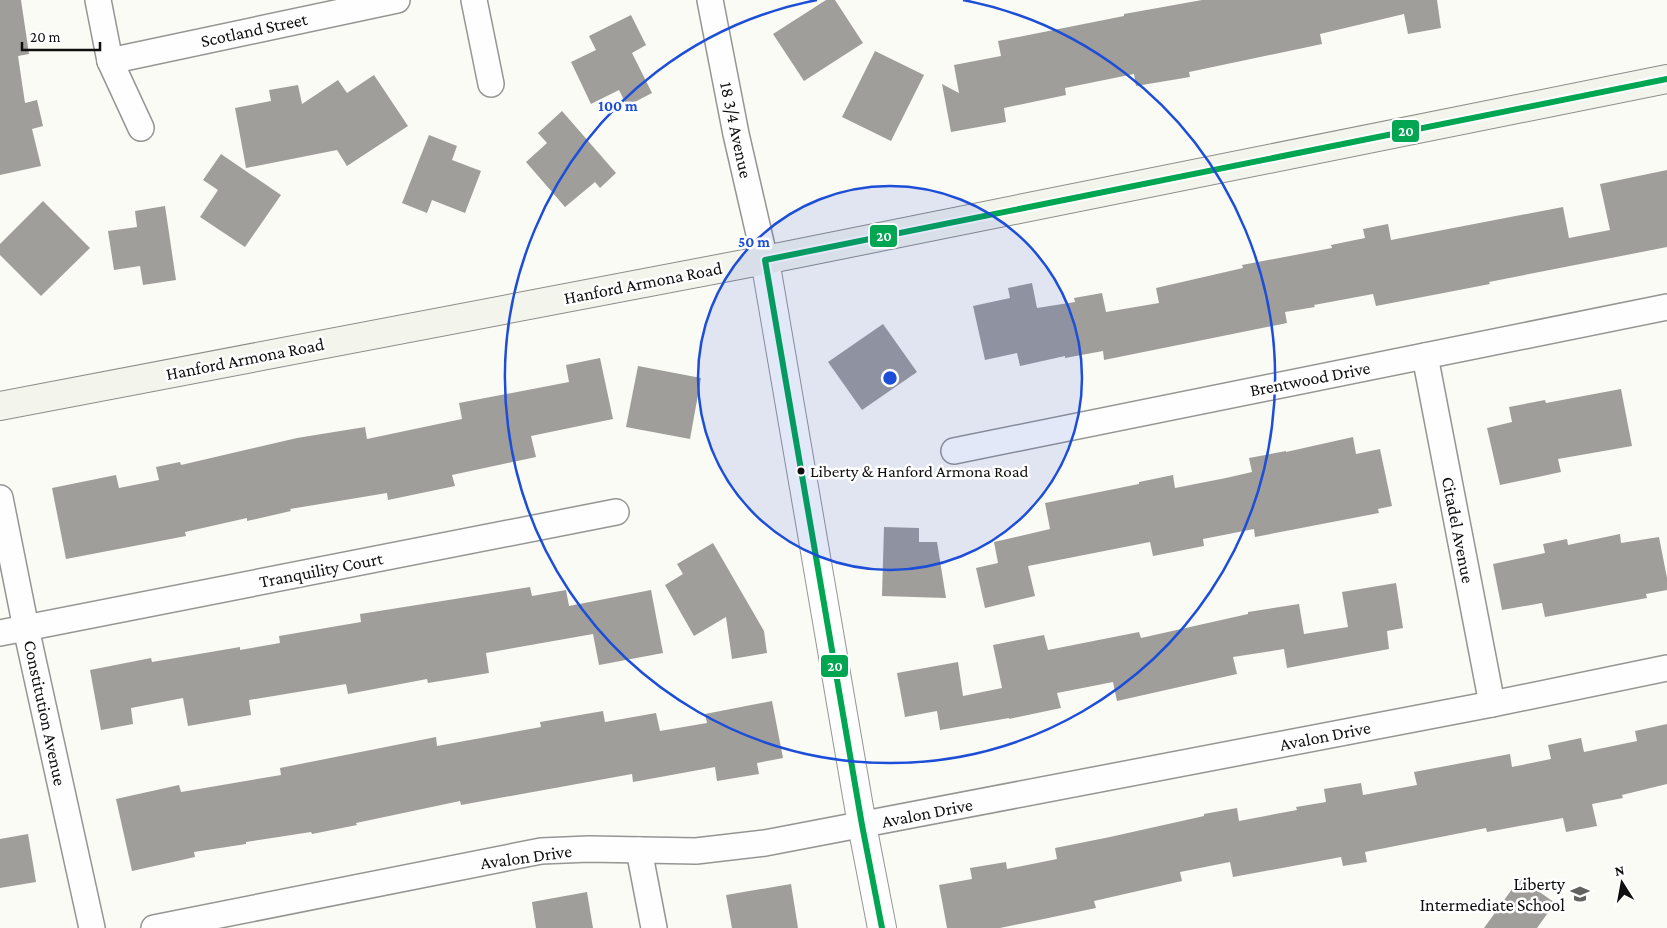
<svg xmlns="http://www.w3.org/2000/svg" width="1667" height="928" font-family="'Crimson Pro',serif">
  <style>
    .building { fill: #9f9e9a }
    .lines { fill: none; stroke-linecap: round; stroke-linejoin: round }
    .minor-casing { stroke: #959593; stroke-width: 28 }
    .tertiary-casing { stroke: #959593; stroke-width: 30 }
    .secondary-casing { stroke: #8c8c89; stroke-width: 30 }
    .minor { stroke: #fefefe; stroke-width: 25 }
    .tertiary { stroke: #fefefe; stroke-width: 28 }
    .secondary { stroke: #f3f4ec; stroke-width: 28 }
    .bus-1-casing { stroke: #fff; stroke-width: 10 }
    .bus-1 { stroke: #00a651; stroke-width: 6 }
    .ring { fill: none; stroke: #1d4ed8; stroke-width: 2.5 }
    .bus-dot { fill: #0f0f0f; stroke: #fff; stroke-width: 2 }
    .labels { text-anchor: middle; stroke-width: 5; stroke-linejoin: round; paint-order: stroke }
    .bus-label { font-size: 17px; fill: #0f0f0f; stroke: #fff; text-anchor: start }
    .street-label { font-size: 18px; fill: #0f0f0f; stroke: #fff }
    .poi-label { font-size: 18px; fill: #0f0f0f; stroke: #fff; text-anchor: end }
    .centre { fill: #1d4ed8; stroke: #fff; stroke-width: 2.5 }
    .ring-label { font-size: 15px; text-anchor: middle; font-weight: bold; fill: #1d4ed8; stroke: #fff; stroke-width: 5; stroke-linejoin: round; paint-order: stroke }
    .line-badge { stroke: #fff; stroke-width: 2 }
    .badge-label { font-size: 14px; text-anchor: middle; font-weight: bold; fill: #fff }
  </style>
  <rect width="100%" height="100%" fill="#fbfbf5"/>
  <!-- building -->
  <g class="building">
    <polygon points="0,0 21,0 29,54 18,56 25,103 37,100 43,126 32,129 41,166 0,175"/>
    <polygon points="826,0 835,0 863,43 804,81 773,34"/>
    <polygon points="1202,0 1437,0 1441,28 1408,34 1404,14 1320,34 1322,44 1189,72 1190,77 1136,86 1134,74 1065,88 1066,95 1004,108 1006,122 951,132 942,84 959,93 954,65 1001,56 998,41 1124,16 1124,14"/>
    <polygon points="631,15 646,45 632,53 652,93 627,106 619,90 591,104 571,62 596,50 589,36"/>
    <polygon points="875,51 924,75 891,141 842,117"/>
    <polygon points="374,75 408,126 347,166 337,150 246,168 235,108 271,101 269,90 298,85 302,104 338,80 347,93"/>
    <polygon points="562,111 616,173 600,188 595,182 565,207 526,162 547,143 538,133"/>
    <polygon points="429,135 457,146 452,160 481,171 465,213 432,200 427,213 402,203"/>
    <polygon points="221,154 281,195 245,247 200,217 218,190 203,180"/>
    <polygon points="1667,170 1667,247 1489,282 1490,284 1376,306 1373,294 1314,305 1315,307 1285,312 1287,323 1104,360 1103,351 1065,358 1065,356 1020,366 1017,353 985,360 973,306 1010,298 1008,288 1032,283 1037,308 1075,302 1074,298 1102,293 1106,312 1159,303 1156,288 1243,268 1242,265 1332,248 1331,245 1365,238 1363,229 1388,224 1391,240 1563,207 1569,238 1610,230 1600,184"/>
    <polygon points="43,201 90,248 41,296 0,255 0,244"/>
    <polygon points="165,206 176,280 143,285 140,266 114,270 108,231 137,227 135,211"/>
    <polygon points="883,324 917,372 862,410 828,362"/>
    <polygon points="600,358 613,419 531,436 536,457 452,475 455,486 388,500 387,493 290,509 291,511 247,521 247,518 185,532 186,536 66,559 52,488 116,475 119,488 159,480 156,467 180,462 181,465 297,438 365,427 367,439 462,419 459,403 569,382 566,365"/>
    <polygon points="638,366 701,378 690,439 626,427"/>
    <polygon points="1621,389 1632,446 1558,459 1561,472 1500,485 1487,428 1512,422 1509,407 1545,400 1546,403"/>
    <polygon points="1353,437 1356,454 1380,449 1392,506 1378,509 1379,513 1255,537 1254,529 1203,539 1204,546 1153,556 1150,542 1028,566 1035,596 985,608 976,568 998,563 994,542 1050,529 1045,503 1139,484 1139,482 1173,475 1175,488 1226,478 1252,472 1249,458 1286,451 1286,452"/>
    <polygon points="884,527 919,528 919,542 937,542 946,598 882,596"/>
    <polygon points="1620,534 1621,543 1659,537 1667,578 1667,590 1646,594 1647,598 1545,617 1542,603 1502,610 1493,564 1545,553 1543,544 1567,539 1568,545"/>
    <polygon points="713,543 764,631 767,653 732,659 726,617 694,636 665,585 683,574 677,564"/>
    <polygon points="1396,583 1403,628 1387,631 1389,649 1287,668 1284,649 1233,657 1237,674 1117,701 1113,682 1057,693 1061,708 1009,719 1009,718 940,730 937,711 905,717 897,673 958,662 963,696 1002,688 993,645 1044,635 1048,650 1139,632 1141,638 1248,614 1248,612 1299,604 1304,634 1348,627 1342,592"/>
    <polygon points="530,587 532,596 566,590 569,606 651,590 663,653 599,665 593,634 486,653 489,673 428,683 427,679 348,694 346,684 249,700 251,715 188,726 183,698 131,708 133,724 101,730 90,670 151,658 152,662 240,647 240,650 280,643 279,636 361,622 360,614"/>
    <polygon points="772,701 783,758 757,763 759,774 717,781 715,767 633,782 632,774 461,805 460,801 356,823 357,825 312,834 311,832 246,842 246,844 194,852 195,857 132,871 116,799 179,785 181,792 281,775 280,768 436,737 437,746 541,727 540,722 603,711 605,722 656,713 660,731 707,723 705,714"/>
    <polygon points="1667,724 1667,784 1622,795 1623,798 1592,804 1597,826 1566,832 1563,818 1487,832 1486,828 1365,852 1367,862 1343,866 1341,857 1233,877 1230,862 1180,872 1182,881 1094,901 1096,908 1000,928 947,928 939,885 972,879 970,868 1006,862 1007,869 1057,859 1055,848 1110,837 1204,816 1204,814 1237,808 1239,821 1297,810 1296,807 1326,802 1324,789 1361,783 1363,795 1417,785 1414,772 1510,754 1512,767 1551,759 1548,745 1581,738 1584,752 1637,741 1635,731"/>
    <polygon points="28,834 36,882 0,888 0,839"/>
    <polygon points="1520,878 1555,903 1537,928 1484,928"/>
    <polygon points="791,884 798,928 732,928 726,895"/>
    <polygon points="587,892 593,928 536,928 532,902"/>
  </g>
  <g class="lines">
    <!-- minor casing -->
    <g class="minor-casing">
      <g id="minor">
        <polyline points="98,0 110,61 141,128"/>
        <polyline points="474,0 491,84"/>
        <polyline points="710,0 736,134 765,260"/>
        <polyline points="110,61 397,0"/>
        <polyline points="1425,356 1492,704"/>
        <polyline points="954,451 1667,307"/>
        <polyline points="0,498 26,628 92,928"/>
        <polyline points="0,633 616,512"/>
        <polyline points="639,850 654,928"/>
        <polyline points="154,928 541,851 589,849 696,851 765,843 1492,704 1667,668"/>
      </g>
    </g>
    <!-- tertiary casing -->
    <g class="tertiary-casing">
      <polyline id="tertiary" points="765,260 862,825 882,928"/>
    </g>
    <!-- secondary casing -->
    <g class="secondary-casing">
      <polyline id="secondary" points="0,406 765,260 1667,79"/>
    </g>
    <!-- minor -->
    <use href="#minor" class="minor"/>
    <!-- tertiary -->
    <use href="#tertiary" class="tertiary"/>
    <!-- secondary -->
    <use href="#secondary" class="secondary"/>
    <!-- bus-1 casing -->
    <g class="bus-1-casing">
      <polyline id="bus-1" points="882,928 862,825 765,260 1667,79"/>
    </g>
    <!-- bus-1 -->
    <use href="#bus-1" class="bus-1"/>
  </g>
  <!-- distance rings -->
  <circle cx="890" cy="378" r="192" fill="#1d4ed8" fill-opacity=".12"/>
  <g class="ring">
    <circle cx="890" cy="378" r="192"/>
    <path d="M963 0A385 385 0 1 1 817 0"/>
  </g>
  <!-- icons -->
  <defs>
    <g id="school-bare" transform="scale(1.5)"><path d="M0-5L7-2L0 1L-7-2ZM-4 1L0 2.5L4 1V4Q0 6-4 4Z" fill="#626260" stroke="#fff" stroke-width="2.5" paint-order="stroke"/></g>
  </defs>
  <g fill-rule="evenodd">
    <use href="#school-bare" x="1580" y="894"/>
  </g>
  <!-- markers -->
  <circle class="bus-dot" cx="801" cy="471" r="4.5"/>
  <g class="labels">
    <!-- bus labels -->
    <g class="bus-label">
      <text x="810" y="477">Liberty &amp; Hanford Armona Road</text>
    </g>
    <!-- street labels -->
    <g class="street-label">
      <text transform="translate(254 30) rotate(-12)" y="6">Scotland Street</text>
      <text transform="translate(736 130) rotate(78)" y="6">18 3/4 Avenue</text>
      <text transform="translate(643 283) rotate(-11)" y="6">Hanford Armona Road</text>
      <text transform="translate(245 359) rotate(-11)" y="6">Hanford Armona Road</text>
      <text transform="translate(1310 379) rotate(-11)" y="6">Brentwood Drive</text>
      <text transform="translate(1458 530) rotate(79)" y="6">Citadel Avenue</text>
      <text transform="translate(321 570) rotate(-11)" y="6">Tranquility Court</text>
      <text transform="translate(45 713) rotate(78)" y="6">Constitution Avenue</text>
      <text transform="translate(1325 736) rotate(-11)" y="6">Avalon Drive</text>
      <text transform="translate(927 813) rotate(-11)" y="6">Avalon Drive</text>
      <text transform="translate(526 857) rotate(-8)" y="6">Avalon Drive</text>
    </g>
    <!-- poi labels -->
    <g class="poi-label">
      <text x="1565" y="890">Liberty<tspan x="1565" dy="21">Intermediate School</tspan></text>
    </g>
  </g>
  <circle cx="890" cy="378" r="8" class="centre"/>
  <g class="ring-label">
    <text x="618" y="111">100 m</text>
    <text x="754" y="247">50 m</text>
  </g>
  <g class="line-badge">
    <rect x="1391" y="119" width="29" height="24" rx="5" fill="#00a651"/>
    <rect x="869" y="224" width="29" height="24" rx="5" fill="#00a651"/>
    <rect x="820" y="654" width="29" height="24" rx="5" fill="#00a651"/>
  </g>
  <g class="badge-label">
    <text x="1406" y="136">20</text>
    <text x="884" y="241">20</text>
    <text x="835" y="671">20</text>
  </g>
  <!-- north arrow -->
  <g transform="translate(1622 883) rotate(349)" stroke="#ffffff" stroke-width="4" paint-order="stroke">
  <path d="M0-4L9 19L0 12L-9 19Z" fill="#0f0f0f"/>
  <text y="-8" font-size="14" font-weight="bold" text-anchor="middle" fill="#0f0f0f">N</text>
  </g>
  <!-- scale -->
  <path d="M22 42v8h78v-8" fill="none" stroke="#0f0f0f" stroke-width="2.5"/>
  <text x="30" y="42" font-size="15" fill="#0f0f0f" stroke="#ffffff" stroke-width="4" paint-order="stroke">20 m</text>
</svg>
